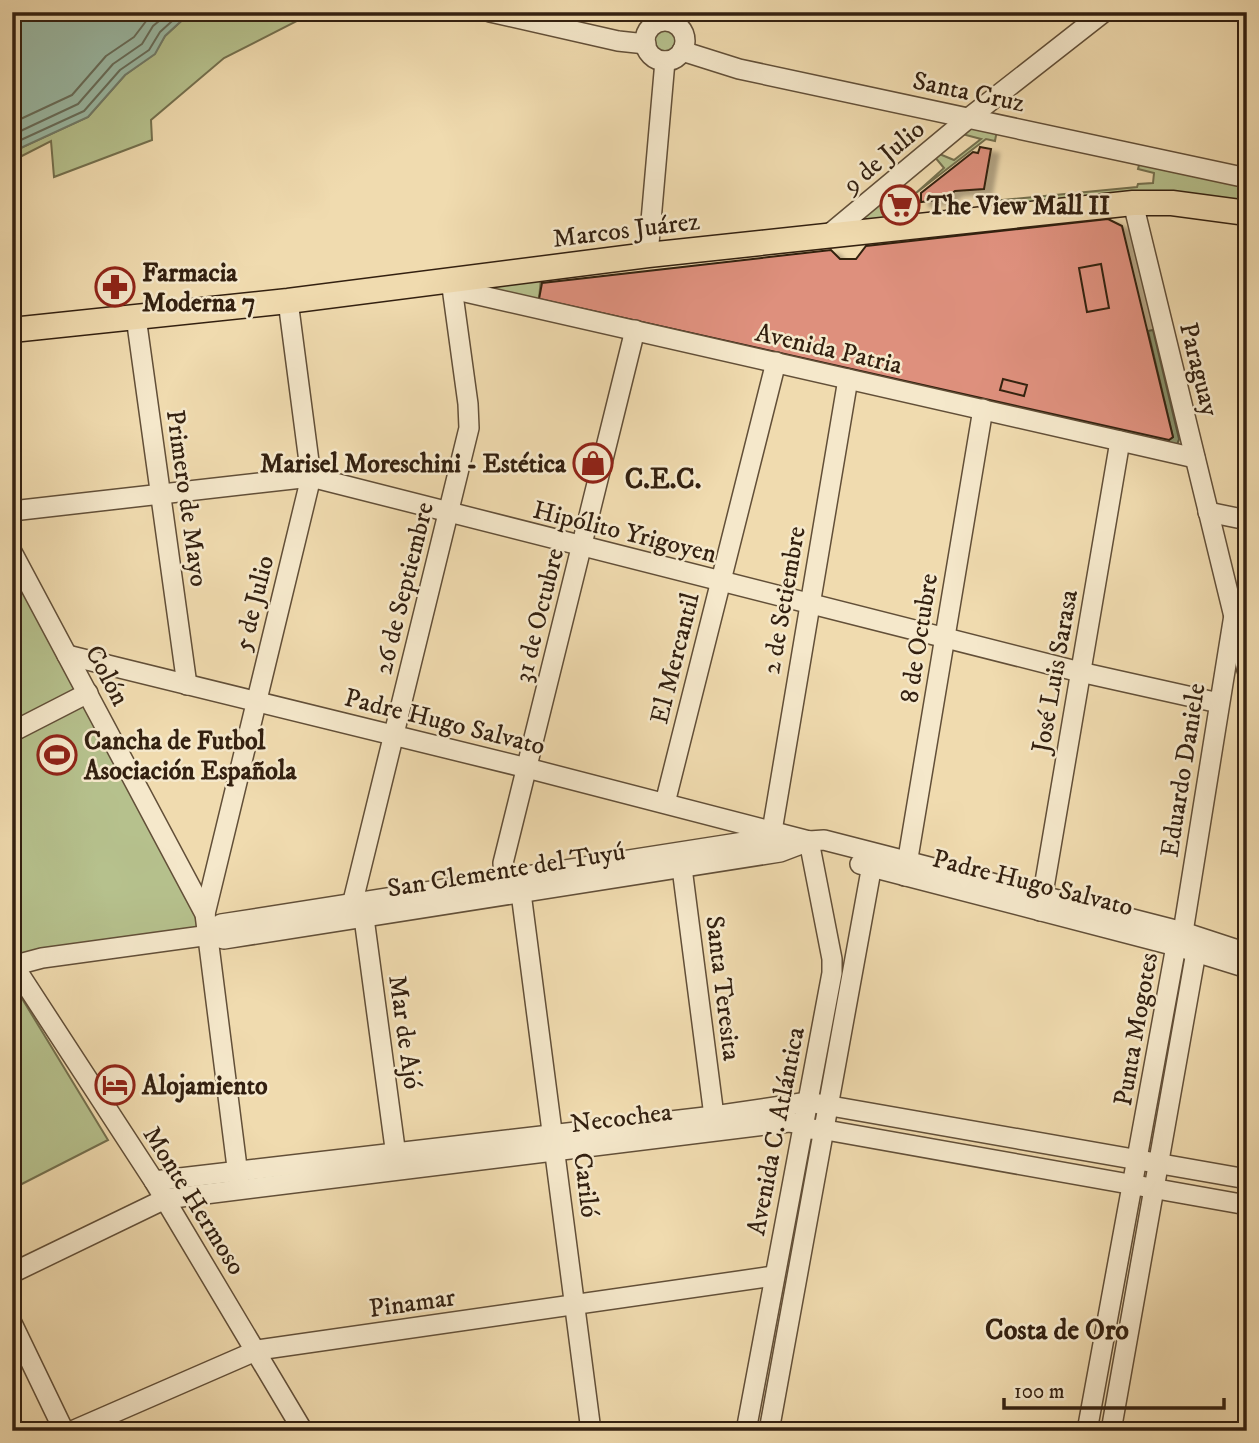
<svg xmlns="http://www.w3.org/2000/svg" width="1259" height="1443" font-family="'IM FELL DW Pica',serif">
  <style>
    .green { fill: #b6c18d; stroke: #74704e; stroke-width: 2 }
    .water { fill: #9bbba7; stroke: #717d6b; stroke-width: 2 }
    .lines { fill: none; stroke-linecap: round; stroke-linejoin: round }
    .shore { stroke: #676e5c; stroke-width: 2 }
    .building { fill: #de907d; stroke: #332010; stroke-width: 2; filter: url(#shadow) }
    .minor-casing { stroke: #624f38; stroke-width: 22 }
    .major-casing { stroke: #332010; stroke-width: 27 }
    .minor { stroke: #f5e8cb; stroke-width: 19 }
    .major { stroke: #f0dbaf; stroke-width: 24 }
    .labels { text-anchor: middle; stroke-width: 5; stroke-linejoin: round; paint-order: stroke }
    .street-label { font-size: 26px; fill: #332010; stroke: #f5e8cb }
    .poi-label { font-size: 26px; font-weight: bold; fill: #332010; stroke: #f5e8cb; text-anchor: start }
    .neighbourhood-label { font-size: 28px; font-weight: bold; fill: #332010; stroke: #f5e8cb }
  </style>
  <defs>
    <filter id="shadow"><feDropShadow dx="8" dy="4.5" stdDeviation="2" flood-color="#0004"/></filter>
  </defs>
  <rect width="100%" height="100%" fill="#f0dbaf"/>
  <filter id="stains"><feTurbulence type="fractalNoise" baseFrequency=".00286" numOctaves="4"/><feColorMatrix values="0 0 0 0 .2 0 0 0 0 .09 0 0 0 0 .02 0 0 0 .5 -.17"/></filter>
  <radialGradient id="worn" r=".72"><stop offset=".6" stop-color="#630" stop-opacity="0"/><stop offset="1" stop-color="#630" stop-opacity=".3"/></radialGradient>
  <!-- green -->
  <g class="green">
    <polygon points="191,12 297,12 297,21 224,58 151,120 152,140 54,177 51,141 12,161 12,152 88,117 125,75 154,54 165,36"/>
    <circle cx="665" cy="41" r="13"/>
    <polygon points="969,127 997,130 995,141 986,139 916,193 944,168 934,156 937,153 954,160 981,139 962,134"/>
    <polygon points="1140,161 1247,185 1247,204 983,208 982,202 1137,187 1138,184 1153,183 1154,173 1138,169"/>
    <polygon points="890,191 912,194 903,201 904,217 862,222 861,216"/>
    <polygon points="541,278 539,299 1169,440 1173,437 1148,331 1153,330 1179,439 1177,445 485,289 485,285"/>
    <polygon points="18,583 200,919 196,929 12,958 12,585"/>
    <polygon points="12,982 108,1140 12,1189"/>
  </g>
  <!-- water -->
  <polygon class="water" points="12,12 191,12 165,36 155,54 125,75 88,117 12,152"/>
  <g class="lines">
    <!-- shore -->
    <g class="shore">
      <polyline points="12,123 72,95 106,56 134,37 153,12"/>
      <polyline points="12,135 78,104 113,64 142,44 153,26 170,12"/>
      <polyline points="12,144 84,111 120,70 149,50 160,32 182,12"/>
    </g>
  </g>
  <!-- building -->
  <g class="building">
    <polygon points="980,147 991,149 984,189 955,191 944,199 921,202 921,193 973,152 978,153"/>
    <polygon points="1108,219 1122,226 1173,437 1169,440 539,299 542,283 831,250 840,259 856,259 866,246"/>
    <polygon points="1101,264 1109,308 1087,312 1079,268"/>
    <polygon points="1003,379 1027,385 1024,396 1000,390"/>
  </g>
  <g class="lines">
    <!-- minor casing -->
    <g class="minor-casing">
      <g id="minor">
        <polyline points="490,12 618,41 646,44"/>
        <circle cx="665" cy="41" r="20"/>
        <polyline points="682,51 739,69 1247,178"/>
        <polyline points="1133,203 1247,670"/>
        <polyline points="827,236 970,117 1104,12"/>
        <polyline points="648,255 665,61"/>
        <polyline points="452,289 1195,458"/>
        <polyline points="136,317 187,685"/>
        <polyline points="12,511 311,477 1080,672 1219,703"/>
        <polyline points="1208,512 1247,520"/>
        <polyline points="12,552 205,914 239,1183"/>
        <polyline points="67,655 527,768 809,841 824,840 1183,932 1247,953"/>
        <polyline points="12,732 88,693"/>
        <polyline points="665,803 776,362"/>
        <polyline points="776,843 772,831 848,379"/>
        <polyline points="860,864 1176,946 1247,968"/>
        <polyline points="682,868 714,1116"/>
        <polyline points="905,876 983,409"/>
        <polyline points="1040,911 1120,441"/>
        <polyline points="205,914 311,477 288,301"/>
        <polyline points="210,935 221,924 763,839 772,831"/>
        <polyline points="12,966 42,958 210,935 224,939 780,852 809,841"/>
        <polyline points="14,966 154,1181 303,1431"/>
        <polyline points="397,1163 364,918 352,905 469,428 468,404 451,280"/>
        <polyline points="154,1181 714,1116 808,1102 1247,1179"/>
        <polyline points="12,1273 165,1199 789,1122 803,1124 809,1129 826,1130 1247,1205"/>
        <polyline points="12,1323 64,1431"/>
        <polyline points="72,1431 258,1350 774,1276"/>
        <polyline points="591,1431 521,893 504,879 503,863 635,330"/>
        <polyline points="746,1431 832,973 832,959 809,841"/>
        <polyline points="769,1431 874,854"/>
        <polyline points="1087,1431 1176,946 1183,932 1234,615"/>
        <polyline points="1111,1431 1196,952 1183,932"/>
      </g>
    </g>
    <!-- major casing -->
    <g class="major-casing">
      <polyline id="major" points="12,330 288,301 648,255 1133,203 1172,203 1247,213"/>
    </g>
    <!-- minor -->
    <use href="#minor" class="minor"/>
    <!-- major -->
    <use href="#major" class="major"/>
  </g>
  <!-- icons -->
  <defs>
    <g id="supermarket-ring" transform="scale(2.0125)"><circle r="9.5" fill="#f5e8cb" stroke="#8f2418" stroke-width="1.5"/><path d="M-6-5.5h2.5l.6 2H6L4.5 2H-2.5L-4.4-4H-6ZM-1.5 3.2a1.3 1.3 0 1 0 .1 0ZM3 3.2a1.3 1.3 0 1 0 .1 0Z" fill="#8f2418"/></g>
    <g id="pharmacy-ring" transform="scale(2.0125)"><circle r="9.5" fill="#f5e8cb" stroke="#8f2418" stroke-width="1.5"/><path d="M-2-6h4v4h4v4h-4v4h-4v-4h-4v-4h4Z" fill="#8f2418"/></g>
    <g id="shop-ring" transform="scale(2.0125)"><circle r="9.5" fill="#f5e8cb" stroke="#8f2418" stroke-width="1.5"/><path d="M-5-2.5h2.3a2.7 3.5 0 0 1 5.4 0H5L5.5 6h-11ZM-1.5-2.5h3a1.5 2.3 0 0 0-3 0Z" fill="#8f2418"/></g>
    <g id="stadium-ring" transform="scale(2.0125)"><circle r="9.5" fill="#f5e8cb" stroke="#8f2418" stroke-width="1.5"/><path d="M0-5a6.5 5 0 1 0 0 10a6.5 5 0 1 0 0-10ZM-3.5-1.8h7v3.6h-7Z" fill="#8f2418"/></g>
    <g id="hotel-ring" transform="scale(2.0125)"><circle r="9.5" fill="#f5e8cb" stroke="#8f2418" stroke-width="1.5"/><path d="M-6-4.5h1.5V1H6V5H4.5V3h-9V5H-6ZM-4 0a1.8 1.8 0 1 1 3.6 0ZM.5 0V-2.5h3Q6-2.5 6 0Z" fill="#8f2418"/></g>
  </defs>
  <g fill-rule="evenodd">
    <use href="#supermarket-ring" x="900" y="205"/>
    <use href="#pharmacy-ring" x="115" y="287"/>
    <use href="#shop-ring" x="593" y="463"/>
    <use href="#stadium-ring" x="57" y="755"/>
    <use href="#hotel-ring" x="115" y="1085"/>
  </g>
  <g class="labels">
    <!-- street labels -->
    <g class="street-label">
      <text transform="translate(969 91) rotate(12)" y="9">Santa Cruz</text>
      <text transform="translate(883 156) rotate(-40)" y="9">9 de Julio</text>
      <text transform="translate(626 229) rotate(-7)" y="9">Marcos Juárez</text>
      <text transform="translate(829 348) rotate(13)" y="9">Avenida Patria</text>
      <text transform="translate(1200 369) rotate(76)" y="9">Paraguay</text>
      <text transform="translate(188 498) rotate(82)" y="9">Primero de Mayo</text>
      <text transform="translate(625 531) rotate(14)" y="9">Hipólito Yrigoyen</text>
      <text transform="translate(403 588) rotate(-76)" y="9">26 de Septiembre</text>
      <text transform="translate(783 600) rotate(-80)" y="9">2 de Setiembre</text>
      <text transform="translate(253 603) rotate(-76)" y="9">5 de Julio</text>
      <text transform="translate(538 615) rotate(-76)" y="9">31 de Octubre</text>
      <text transform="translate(918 638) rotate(-81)" y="9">8 de Octubre</text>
      <text transform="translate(674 658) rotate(-76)" y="9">El Mercantil</text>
      <text transform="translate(1054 671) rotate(-80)" y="9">José Luis Sarasa</text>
      <text transform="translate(108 675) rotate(62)" y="9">Colón</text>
      <text transform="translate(445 721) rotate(14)" y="9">Padre Hugo Salvato</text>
      <text transform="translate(1182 770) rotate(-81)" y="9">Eduardo Daniele</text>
      <text transform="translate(506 869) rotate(-9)" y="9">San Clemente del Tuyú</text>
      <text transform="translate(1033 882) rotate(14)" y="9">Padre Hugo Salvato</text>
      <text transform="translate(724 988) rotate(83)" y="9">Santa Teresita</text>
      <text transform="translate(1135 1029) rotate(-80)" y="9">Punta Mogotes</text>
      <text transform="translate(406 1032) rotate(82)" y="9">Mar de Ajó</text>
      <text transform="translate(621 1117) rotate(-7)" y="9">Necochea</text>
      <text transform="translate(775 1131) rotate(-79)" y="9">Avenida C. Atlántica</text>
      <text transform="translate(587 1185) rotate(83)" y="9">Cariló</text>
      <text transform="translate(195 1200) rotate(58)" y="9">Monte Hermoso</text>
      <text transform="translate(412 1302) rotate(-8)" y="9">Pinamar</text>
    </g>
    <!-- poi labels -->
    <g class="poi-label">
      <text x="927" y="214">The View Mall II</text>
      <text x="142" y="281">Farmacia<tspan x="142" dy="30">Moderna 7</tspan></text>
      <text x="566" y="472" text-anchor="end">Marisel Moreschini - Estética</text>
      <text x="84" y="749">Cancha de Futbol<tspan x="84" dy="30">Asociación Española</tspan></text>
      <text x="142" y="1094">Alojamiento</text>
    </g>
    <!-- neighbourhood labels -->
    <g class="neighbourhood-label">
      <text x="663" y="488">C.E.C.</text>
      <text x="1057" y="1339">Costa de Oro</text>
    </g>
  </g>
  <!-- margin -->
  <rect width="1259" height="1443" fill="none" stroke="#f0dbaf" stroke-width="42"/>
  <rect x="14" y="14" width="1231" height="1415" fill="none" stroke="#332010" stroke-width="3.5"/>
  <rect x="21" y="21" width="1217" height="1401" fill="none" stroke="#332010" stroke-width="2"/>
  <!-- scale -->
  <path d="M1004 1398v10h220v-10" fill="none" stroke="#332010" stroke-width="3.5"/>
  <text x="1014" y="1398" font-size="21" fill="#332010" stroke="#f5e8cb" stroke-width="5" paint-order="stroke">100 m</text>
  <rect width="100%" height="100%" filter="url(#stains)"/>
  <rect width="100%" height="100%" fill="url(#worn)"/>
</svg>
